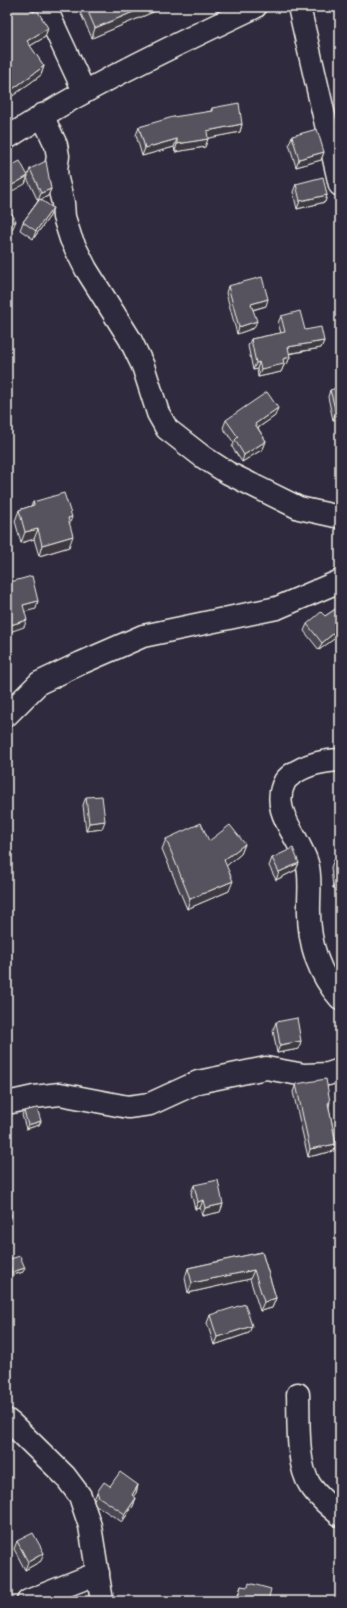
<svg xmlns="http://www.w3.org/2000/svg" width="347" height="1608" font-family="'Comic Neue',sans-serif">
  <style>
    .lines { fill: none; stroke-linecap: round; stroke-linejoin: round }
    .minor-casing { stroke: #f4f1e8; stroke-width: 25 }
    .major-casing { stroke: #f4f1e8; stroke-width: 25 }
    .minor { stroke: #2f2a3d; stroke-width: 22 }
    .major { stroke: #2f2a3d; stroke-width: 22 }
    .wall { fill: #4a4752; stroke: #f4f1e8 }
    .shaded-wall { fill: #3c3942; stroke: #f4f1e8 }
    .building { fill: #56525f; stroke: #f4f1e8 }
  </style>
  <rect width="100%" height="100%" fill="#2f2a3d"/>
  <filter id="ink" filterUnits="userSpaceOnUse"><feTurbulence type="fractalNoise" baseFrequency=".025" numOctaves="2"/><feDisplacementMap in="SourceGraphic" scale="8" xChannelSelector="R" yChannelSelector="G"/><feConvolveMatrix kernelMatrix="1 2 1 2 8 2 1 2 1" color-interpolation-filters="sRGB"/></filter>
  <g filter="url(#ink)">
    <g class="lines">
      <!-- minor casing -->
      <g class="minor-casing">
        <g id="minor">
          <polyline points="45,7 84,91"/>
          <polyline points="299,7 340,185"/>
          <polyline points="42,115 56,145 58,156 56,169 57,179 63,203 64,217 71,239 86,269 130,339 143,366 158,413 167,429 203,457 228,473 299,508 340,517"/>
          <polyline points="7,715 39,683 81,663 143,636 277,608 340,581"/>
          <path d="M340,760C322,761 307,764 291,775C289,777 286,779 285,781C269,810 299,836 307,863C311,875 309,892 309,905C308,939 317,972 340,998"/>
          <polyline points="7,1103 34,1097 60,1094 128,1107 150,1104 198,1082 266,1068 304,1075 328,1074 340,1070"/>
          <path d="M298,1394C299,1419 296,1464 310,1485C318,1497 329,1506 340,1515"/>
          <polyline points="7,1420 12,1424 65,1476 80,1496 90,1526 102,1601"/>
          <polyline points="28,1601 98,1573"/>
        </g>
      </g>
      <!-- major casing -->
      <g class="major-casing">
        <path id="major" d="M7,138C86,87 171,47 255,7"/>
      </g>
      <!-- minor -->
      <use href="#minor" class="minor"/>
      <!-- major -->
      <use href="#major" class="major"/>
    </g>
    <!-- wall -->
    <g class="wall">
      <polygon points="80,7 165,7 92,38 79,10"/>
      <polygon points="7,8 33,12 48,28 45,37 30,46 44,66 41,75 7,100"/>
      <polygon points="212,108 242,124 240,132 208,138 205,147 175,152 174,147 142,156 136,135 139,127 211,111"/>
      <polygon points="292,136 324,152 321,160 296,167 289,144"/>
      <polygon points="30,169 51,189 48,196 41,200 50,216 33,239 20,230 23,222 38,201 27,178 25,184"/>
      <polygon points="296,184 327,195 325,202 297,209 293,192"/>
      <polygon points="228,286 266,306 253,310 254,328 237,334 226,293"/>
      <polygon points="281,316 305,330 324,341 321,348 289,354 290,357 287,364 284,365 281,372 258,377 257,369 253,370 248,346 251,339 281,333 278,323"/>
      <polygon points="330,390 340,418 333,420 328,397"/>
      <polygon points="275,416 258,428 266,441 263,449 242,462 232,447 234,443 223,428 226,420"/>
      <polygon points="33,502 69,524 69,547 39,556 34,539 21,543 15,521 19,510 31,506"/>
      <polygon points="340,606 340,639 338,636 319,650 304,631 307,624 325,616"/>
      <polygon points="86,797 102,829 86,831 83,805"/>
      <polygon points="166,839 209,841 245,844 241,854 226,866 229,891 187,909 162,849"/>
      <polygon points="272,858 299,863 296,870 276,880 269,866"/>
      <polygon points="334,860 340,888 333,888 331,867"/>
      <polygon points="276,1022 299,1049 277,1053 273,1030"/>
      <polygon points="296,1084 330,1102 329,1107 336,1144 334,1151 308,1157 293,1092"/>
      <polygon points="24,1111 41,1121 39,1125 26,1129 22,1115"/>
      <polygon points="194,1185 223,1204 220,1212 202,1216 200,1208 195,1209 191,1193"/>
      <polygon points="262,1252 276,1298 272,1308 260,1311 250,1279 188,1293 185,1278 188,1268"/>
      <polygon points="7,1260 23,1272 10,1276 7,1267"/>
      <polygon points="210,1315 249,1333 214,1345 207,1323"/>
      <polygon points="138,1485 136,1493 133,1496 136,1498 133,1506 122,1522 96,1505 94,1500 97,1492 110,1486"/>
      <polygon points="17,1541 41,1561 25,1570 14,1549"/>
      <polygon points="241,1586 268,1601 236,1601"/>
    </g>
    <!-- shaded-wall -->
    <g class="shaded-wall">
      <polygon points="145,7 165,7 92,38 95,28"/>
      <polygon points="48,28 45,37 23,50 27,41"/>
      <polygon points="44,66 41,75 7,100 10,91"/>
      <polygon points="242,124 240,132 204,139 207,131"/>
      <polygon points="177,139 174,147 142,156 145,148"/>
      <polygon points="208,139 205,147 175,152 177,144"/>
      <polygon points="324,152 321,160 296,167 299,159"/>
      <polygon points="28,176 25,184 7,194 7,188"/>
      <polygon points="51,189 48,196 38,201 41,193"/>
      <polygon points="327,195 325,202 297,209 300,201"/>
      <polygon points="53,208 50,216 33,239 36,231"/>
      <polygon points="16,221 13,228 7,232 7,226"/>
      <polygon points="268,299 266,306 248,311 251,304"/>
      <polygon points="257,321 254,328 237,334 239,327"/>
      <polygon points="324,341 321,348 285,354 288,347"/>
      <polygon points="290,357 287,364 284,365 281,372 258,377 261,369 283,359"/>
      <polygon points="259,362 257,369 253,370 256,363"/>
      <polygon points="278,408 275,416 252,432 255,424"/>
      <polygon points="340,411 340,418 333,420 336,412"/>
      <polygon points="266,441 263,449 242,462 244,455"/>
      <polygon points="72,517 68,528 68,518"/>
      <polygon points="38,529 34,539 21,543 25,532"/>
      <polygon points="73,536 69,547 39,556 42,545"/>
      <polygon points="38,601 36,609 20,613 23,605"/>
      <polygon points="27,620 24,627 7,633 7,626"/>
      <polygon points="340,628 338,636 319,650 322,643"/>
      <polygon points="105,821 102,829 86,831 89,823"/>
      <polygon points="245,844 241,854 220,871 224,860"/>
      <polygon points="299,863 296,870 276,880 279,872"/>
      <polygon points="340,880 340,888 333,888 336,881"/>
      <polygon points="233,881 229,891 187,909 190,899"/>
      <polygon points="301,1041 299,1049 277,1053 280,1045"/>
      <polygon points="41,1121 39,1125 26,1129 28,1125"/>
      <polygon points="336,1144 334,1151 308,1157 310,1149"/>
      <polygon points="203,1200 200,1208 195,1209 198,1202"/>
      <polygon points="223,1204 220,1212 202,1216 205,1208"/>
      <polygon points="11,1215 9,1222 7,1223 7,1216"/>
      <polygon points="25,1268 23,1272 10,1276 12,1272"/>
      <polygon points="254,1270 250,1279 188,1293 192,1283"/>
      <polygon points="276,1298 272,1308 260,1311 264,1302"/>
      <polygon points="252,1326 249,1333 214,1345 217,1337"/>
      <polygon points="138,1485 136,1493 129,1502 132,1495"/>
      <polygon points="136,1498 133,1506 122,1522 125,1514"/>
      <polygon points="44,1553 41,1561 25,1570 28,1562"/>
    </g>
    <!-- building -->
    <g class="building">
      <polygon points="8,7 31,7 33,12 37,10 48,28 27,41 44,66 10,91 7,87 7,8"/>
      <polygon points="86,7 145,7 95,28"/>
      <polygon points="239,103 242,124 207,131 208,139 177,144 177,139 145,148 139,127 173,117 212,111 212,108"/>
      <polygon points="317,129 324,152 299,159 292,136"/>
      <polygon points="20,161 28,176 7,188 7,168"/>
      <polygon points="46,161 51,189 41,193 30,169"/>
      <polygon points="323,177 327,195 300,201 296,184"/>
      <polygon points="40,199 53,208 36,231 23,222"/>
      <polygon points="7,205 16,221 7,226"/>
      <polygon points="262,277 268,299 251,304 257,321 239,327 228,286"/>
      <polygon points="300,311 305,330 321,327 324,341 288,347 290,357 283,359 284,364 261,369 259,362 256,363 251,339 285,332 281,316"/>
      <polygon points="340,387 340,411 336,412 330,390"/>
      <polygon points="267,392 278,408 255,424 266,441 244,455 235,440 238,437 226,420"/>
      <polygon points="64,493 72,517 68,518 73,536 42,545 38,529 25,532 19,510 34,505 33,502"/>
      <polygon points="32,576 38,601 23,605 27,620 7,626 7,583"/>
      <polygon points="340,606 340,628 322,643 307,624 321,612 325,616"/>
      <polygon points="102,796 105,821 89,823 86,797"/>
      <polygon points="201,823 209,841 230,825 245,844 224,860 233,881 190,899 166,839"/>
      <polygon points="293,848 299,863 279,872 272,858"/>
      <polygon points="340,859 340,880 336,881 334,860"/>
      <polygon points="297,1018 301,1041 280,1045 276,1022"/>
      <polygon points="326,1079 330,1102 328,1103 336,1144 310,1149 296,1084"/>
      <polygon points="37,1108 41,1121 28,1125 24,1111"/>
      <polygon points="218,1180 223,1204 205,1208 203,1200 198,1202 194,1185"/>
      <polygon points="7,1203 11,1215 7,1216"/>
      <polygon points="262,1252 276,1298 264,1302 254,1270 192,1283 188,1268"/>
      <polygon points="20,1256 25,1268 12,1272 7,1260"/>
      <polygon points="245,1304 252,1326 217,1337 210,1315"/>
      <polygon points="120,1472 138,1485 132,1495 136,1498 125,1514 99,1497 97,1492 104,1482 110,1486"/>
      <polygon points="33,1533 44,1553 28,1562 17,1541"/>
      <polygon points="249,1583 271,1589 268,1601 237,1601 241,1586 248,1587"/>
    </g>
  </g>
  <!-- margin -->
  <rect width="347" height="1608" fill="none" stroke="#2f2a3d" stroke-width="24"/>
  <rect x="12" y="12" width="323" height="1584" fill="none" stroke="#f4f1e8" stroke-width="1.5" filter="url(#ink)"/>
</svg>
